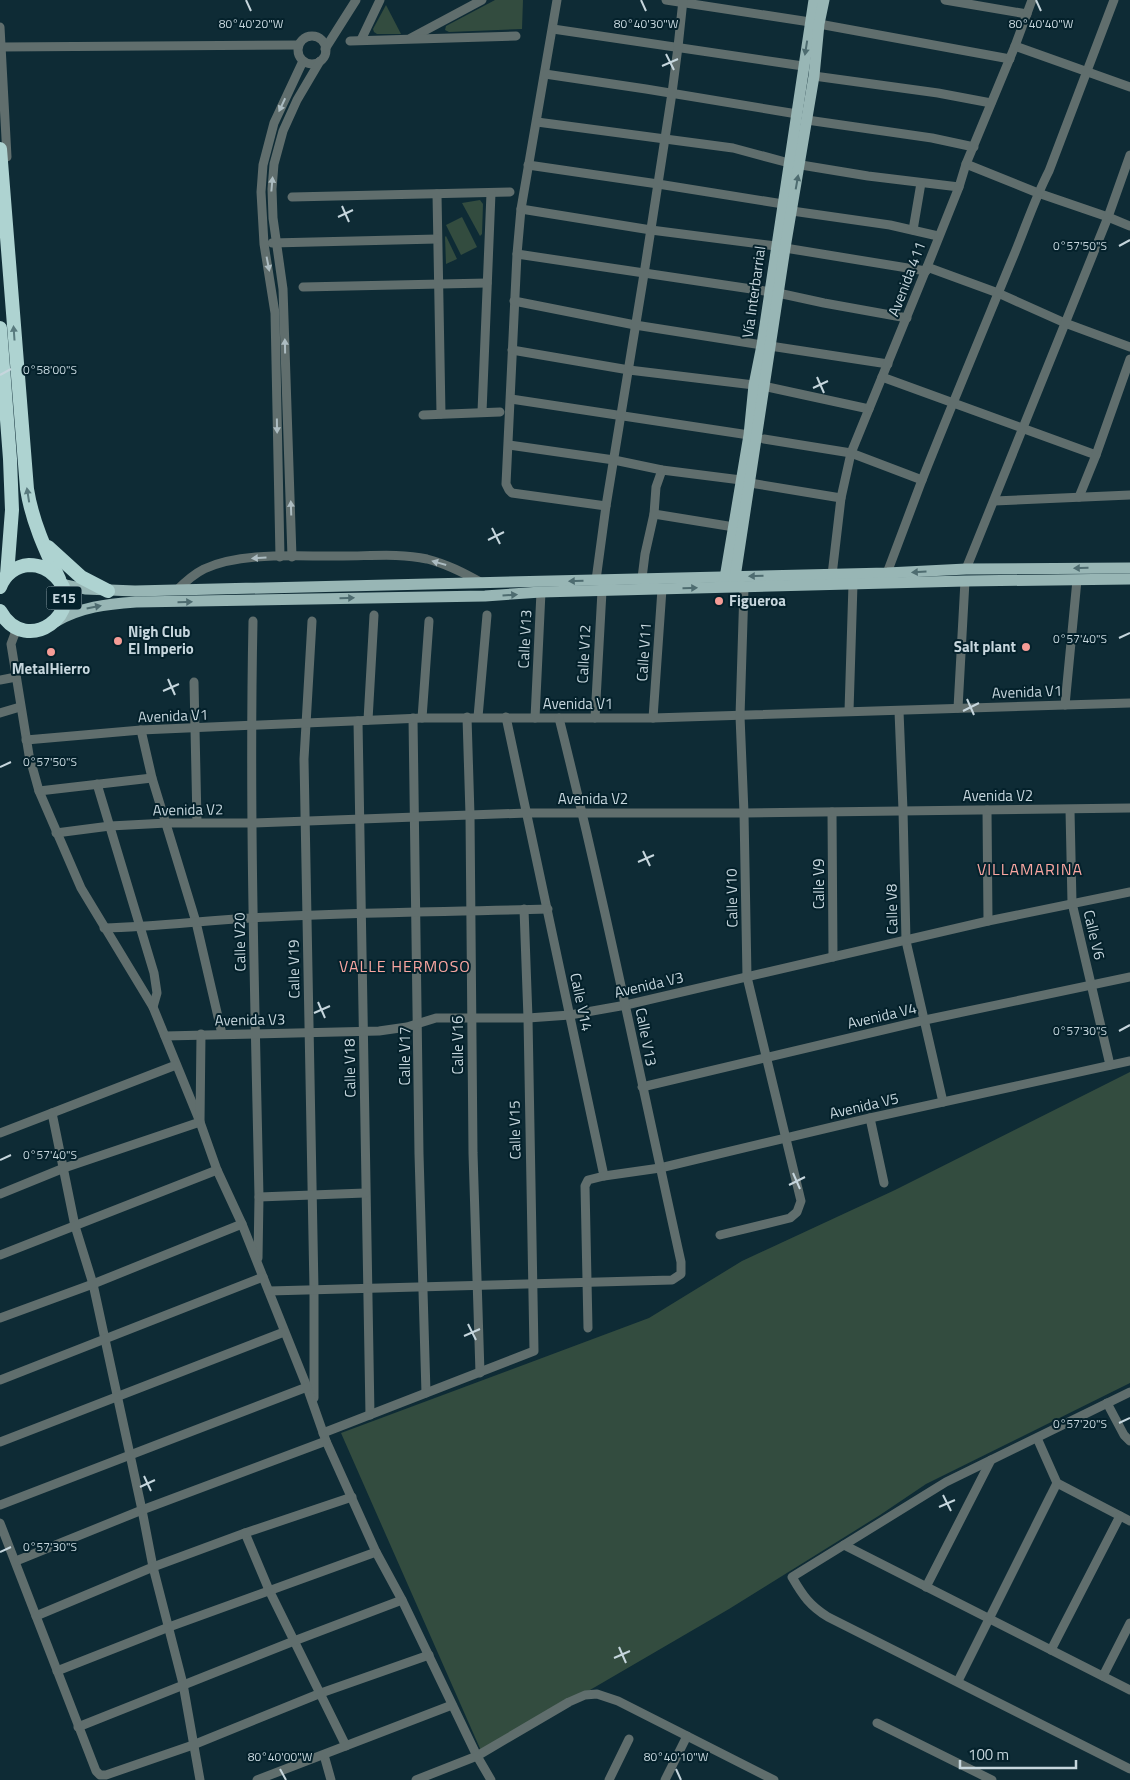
<svg xmlns="http://www.w3.org/2000/svg" width="1130" height="1780" font-family="'Titillium Web',sans-serif">
  <style>
    .green { fill: #334c3f }
    .lines { fill: none; stroke-linecap: round; stroke-linejoin: round }
    .minor { stroke: #606e6d; stroke-width: 9 }
    .major { stroke: #98b6b5; stroke-width: 11 }
    .highway { stroke: #aed3d1; stroke-width: 14 }
    .oneway { fill: #4e6c70 }
    .oneway2 { fill: #acbcc1 }
    .oneway3 { fill: #597a7e }
    .ticks { fill: none; stroke: #c6d6dd; stroke-width: 2 }
    .poi-dot { fill: #f59c96; stroke: #04212b; stroke-width: 2 }
    .labels { text-anchor: middle; stroke-width: 4; stroke-linejoin: round; paint-order: stroke }
    .shield { fill: #04212b; stroke: #8ca0a8; stroke-width: 1 }
    .shield-label { font-size: 14px; font-weight: bold; fill: #c6d6dd }
    .street-label { font-size: 15px; fill: #c6d6dd; stroke: #04212b }
    .poi-label { font-size: 15px; font-weight: bold; fill: #c6d6dd; stroke: #04212b; text-anchor: start }
    .neighbourhood-label { font-size: 16px; letter-spacing: 1px; fill: #f9a6a1; stroke: #04212b }
    .ticks-label { font-size: 12px; text-anchor: middle; fill: #c6d6dd; stroke: #04212b; stroke-width: 4; stroke-linejoin: round; paint-order: stroke }
  </style>
  <rect width="100%" height="100%" fill="#0e2b35"/>
  <!-- green -->
  <g class="green">
    <polygon points="495,0 523,0 522,29 449,32 445,30 446,26"/>
    <polygon points="386,5 401,34 377,34 374,32 373,29"/>
    <polygon points="480,200 483,204 482,234 480,236 462,203"/>
    <polygon points="462,217 477,247 461,255 446,225"/>
    <polygon points="446,236 457,259 446,264 445,237"/>
    <polygon points="1130,1072 1130,1383 926,1484 880,1515 729,1609 482,1753 341,1433 649,1318 742,1261 895,1190"/>
  </g>
  <g class="lines">
    <!-- minor -->
    <g class="minor">
      <polyline points="557,0 521,209 517,254 506,484 509,490 512,493 606,506"/>
      <polyline points="666,0 810,22"/>
      <polyline points="945,0 1027,14"/>
      <polyline points="819,24 1010,59"/>
      <polyline points="0,27 7,157"/>
      <polyline points="553,29 803,66"/>
      <circle cx="312" cy="50" r="14"/>
      <polyline points="411,38 482,0"/>
      <polyline points="361,40 380,0"/>
      <polyline points="350,41 516,36"/>
      <polyline points="1015,46 1130,87"/>
      <polyline points="2,47 298,45"/>
      <polyline points="325,49 356,0"/>
      <polyline points="545,74 646,89 797,114"/>
      <polyline points="814,76 938,93 991,103"/>
      <polyline points="807,120 932,138 974,147"/>
      <polyline points="537,122 733,148 789,163 868,176 959,187"/>
      <polyline points="966,164 1038,193 1108,217 1130,226"/>
      <polyline points="528,165 658,184 783,204"/>
      <polyline points="437,194 441,414"/>
      <polyline points="292,197 510,192"/>
      <polyline points="521,209 651,230 776,246"/>
      <polyline points="792,211 890,225 938,236"/>
      <polyline points="913,230 921,183"/>
      <polyline points="272,243 437,239"/>
      <polyline points="785,248 926,271"/>
      <polyline points="517,254 778,293 824,303 907,318"/>
      <polyline points="927,267 998,293 1065,323 1130,347"/>
      <polyline points="303,287 487,283"/>
      <polyline points="514,301 635,325 762,345"/>
      <polyline points="770,346 888,364"/>
      <polyline points="512,350 629,370 754,385"/>
      <polyline points="882,377 1096,455"/>
      <polyline points="763,386 869,409"/>
      <polyline points="511,399 749,435"/>
      <polyline points="482,412 491,193"/>
      <polyline points="423,415 500,412"/>
      <polyline points="764,439 851,453 922,480 887,573"/>
      <polyline points="509,445 614,460 662,470 741,480 750,483 841,498"/>
      <path d="M922,480C951,407 981,335 1011,262C1024,232 1034,200 1049,171L1114,0"/>
      <polyline points="1079,497 1096,455 1130,359"/>
      <polyline points="994,501 1130,495"/>
      <polyline points="654,514 734,527"/>
      <polyline points="280,557 275,313 264,244 261,192 263,165 274,123 303,61"/>
      <polyline points="292,557 283,289 273,218 272,189 274,164 283,131 297,100 320,61"/>
      <polyline points="966,569 1108,217 1130,155"/>
      <polyline points="832,575 841,498 851,453 927,267 959,187 966,164 1015,46 1032,0"/>
      <polyline points="642,578 645,554 654,514 656,487 662,470"/>
      <polyline points="596,580 606,506 644,274 672,93 678,47 683,0"/>
      <path d="M177,590C185,582 194,574 204,569C243,551 301,557 343,556C371,556 400,553 427,559C447,564 464,573 482,583"/>
      <path d="M253,621C249,813 255,1005 259,1197L258,1258"/>
      <polyline points="312,621 304,759 314,1290 314,1398"/>
      <polyline points="17,628 11,644 29,755 39,791 81,888 153,1007 200,1122 217,1170 242,1224 263,1277 307,1387 326,1441 376,1552 402,1600 477,1756 491,1780"/>
      <polyline points="0,680 16,677"/>
      <polyline points="194,682 197,822"/>
      <polyline points="1065,705 1077,580"/>
      <polyline points="958,708 965,581"/>
      <polyline points="849,711 853,584"/>
      <polyline points="899,711 903,810 906,941 943,1102"/>
      <polyline points="0,713 20,707"/>
      <polyline points="467,717 470,815 473,1153 480,1373"/>
      <polyline points="478,717 487,615"/>
      <polyline points="506,717 604,1176 588,1180 585,1186 588,1328"/>
      <polyline points="413,718 419,1154 426,1393"/>
      <polyline points="422,718 429,621"/>
      <polyline points="535,718 541,592"/>
      <polyline points="595,718 602,591"/>
      <polyline points="653,718 662,589"/>
      <polyline points="368,720 374,615"/>
      <polyline points="358,721 370,1415"/>
      <polyline points="141,730 152,778 196,922 222,1034"/>
      <polyline points="26,740 141,730 422,718 653,718 1130,703"/>
      <polyline points="97,784 154,973 157,993 153,1007"/>
      <polyline points="39,791 152,778"/>
      <polyline points="987,810 988,921"/>
      <polyline points="1070,810 1072,903 1110,1065"/>
      <polyline points="832,812 833,957"/>
      <polyline points="56,833 110,826 167,823 251,823 527,813 744,813 1130,808"/>
      <path d="M104,928C160,927 215,919 271,917C363,912 455,912 548,909"/>
      <polyline points="165,1036 379,1031 407,1027 436,1018 528,1018 570,1015 626,1005 988,921 1130,892"/>
      <polyline points="176,1065 52,1113 75,1226 93,1284 142,1510 153,1567 183,1684 200,1780"/>
      <polyline points="642,1087 925,1020 1130,977"/>
      <polyline points="870,1118 884,1183"/>
      <polyline points="0,1133 52,1113"/>
      <polyline points="604,1176 660,1168 870,1118 1130,1061"/>
      <polyline points="0,1194 64,1168 200,1122 201,1034"/>
      <polyline points="259,1197 365,1193"/>
      <polyline points="720,1235 790,1218 797,1212 801,1201 747,977 744,813 740,716 744,588"/>
      <polyline points="0,1255 217,1170"/>
      <path d="M269,1291L672,1280L681,1274V1262C641,1081 604,898 559,718"/>
      <polyline points="0,1318 93,1284 242,1224"/>
      <polyline points="0,1380 263,1277"/>
      <path d="M1130,1392L946,1482L792,1577C803,1596 810,1606 828,1617L1130,1769"/>
      <polyline points="1107,1403 1124,1435 1130,1441"/>
      <polyline points="323,1433 534,1351 528,1018 524,909"/>
      <polyline points="1037,1438 1057,1483 1130,1521"/>
      <polyline points="0,1442 284,1332"/>
      <polyline points="0,1505 307,1387"/>
      <polyline points="0,1523 96,1771 100,1775 106,1775 193,1745 321,1693 429,1655"/>
      <polyline points="245,1533 269,1590 346,1746"/>
      <polyline points="844,1545 1130,1690"/>
      <polyline points="16,1561 142,1510 326,1441"/>
      <polyline points="926,1587 991,1460"/>
      <polyline points="36,1616 153,1567 245,1533 352,1497"/>
      <polyline points="1051,1650 1120,1516"/>
      <polyline points="57,1671 169,1627 376,1552"/>
      <polyline points="1103,1676 1130,1623"/>
      <polyline points="958,1681 1057,1483"/>
      <polyline points="877,1723 992,1780"/>
      <polyline points="78,1727 294,1641 402,1600"/>
      <polyline points="324,1755 331,1780"/>
      <polyline points="257,1780 452,1705"/>
      <polyline points="416,1780 477,1756 569,1702 585,1695 597,1694 618,1701 774,1780"/>
      <polyline points="609,1780 629,1739"/>
      <polyline points="665,1780 687,1736"/>
    </g>
    <!-- major -->
    <g class="major">
      <polyline points="62,584 85,589 135,591 887,573 966,569 1130,568"/>
      <polyline points="724,584 749,435 754,385 762,345 814,0"/>
      <polyline points="734,584 785,248 814,76 819,24 824,0"/>
      <path d="M55,622C80,607 107,604 136,602L485,596L541,592L965,581L1130,579"/>
    </g>
    <!-- highway -->
    <g class="highway">
      <path d="M0,149L27,489C32,521 45,549 59,579"/>
      <polyline points="0,328 10,459 12,510 7,575"/>
      <polyline points="48,547 81,577 108,591"/>
      <path d="M0,587C5,574 16,566 29,565C40,565 49,569 56,577C88,610 27,659 0,611"/>
    </g>
  </g>
  <!-- one-way arrows -->
  <defs><path id="oneway-solid" d="M-6-.8H1V-3.2L6.5 0L1 3.2V.8H-6Z" transform="scale(1.25)"/></defs>
  <g class="oneway">
    <use href="#oneway-solid" transform="translate(806 48) rotate(99)"/>
    <use href="#oneway-solid" transform="translate(797 182) rotate(-80)"/>
    <use href="#oneway-solid" transform="translate(1081 568) rotate(179)"/>
    <use href="#oneway-solid" transform="translate(919 572) rotate(177)"/>
    <use href="#oneway-solid" transform="translate(756 576) rotate(179)"/>
    <use href="#oneway-solid" transform="translate(576 581) rotate(178)"/>
    <use href="#oneway-solid" transform="translate(690 588) rotate(-1)"/>
    <use href="#oneway-solid" transform="translate(510 595) rotate(-4)"/>
    <use href="#oneway-solid" transform="translate(347 598) rotate(-1)"/>
    <use href="#oneway-solid" transform="translate(185 602) rotate(-2)"/>
    <use href="#oneway-solid" transform="translate(94 607) rotate(-11)"/>
  </g>
  <g class="oneway2">
    <use href="#oneway-solid" transform="translate(282 105) rotate(115)"/>
    <use href="#oneway-solid" transform="translate(272 184) rotate(-85)"/>
    <use href="#oneway-solid" transform="translate(268 264) rotate(79)"/>
    <use href="#oneway-solid" transform="translate(285 346) rotate(-91)"/>
    <use href="#oneway-solid" transform="translate(277 426) rotate(89)"/>
    <use href="#oneway-solid" transform="translate(291 508) rotate(-92)"/>
    <use href="#oneway-solid" transform="translate(259 558) rotate(177)"/>
    <use href="#oneway-solid" transform="translate(439 563) rotate(-164)"/>
  </g>
  <g class="oneway3">
    <use href="#oneway-solid" transform="translate(14 333) rotate(-94)"/>
    <use href="#oneway-solid" transform="translate(28 495) rotate(-99)"/>
  </g>
  <!-- ticks -->
  <path class="ticks" d="M246,0L251,11M641,0L646,11M1036,0L1041,11M666,54L674,70M662,66L678,59M342,206L349,222M338,217L353,210M1119,246L1130,240M0,375L11,369M817,377L824,393M813,388L828,381M492,528L500,544M488,540L504,532M1119,638L1130,633M168,679L175,695M163,691L179,684M967,699L974,715M963,711L979,703M0,767L11,762M643,851L650,866M638,862L654,855M318,1002L325,1018M314,1013L330,1006M1119,1031L1130,1025M0,1160L11,1155M793,1173L800,1189M789,1185L805,1177M468,1324L476,1340M464,1336L480,1329M1119,1423L1130,1418M144,1476L151,1491M140,1487L155,1480M943,1495L951,1511M939,1507L955,1500M0,1552L11,1547M619,1647L626,1663M614,1658L630,1651M280,1769L286,1780M676,1769L681,1780"/>
  <!-- markers -->
  <g class="poi-dot">
    <circle cx="719" cy="601" r="5"/>
    <circle cx="118" cy="641" r="5"/>
    <circle cx="1026" cy="647" r="5"/>
    <circle cx="51" cy="652" r="5"/>
  </g>
  <g class="labels">
    <!-- shield labels -->
    <rect class="shield" x="46.5" y="586.5" width="35" height="23" rx="4"/>
    <g class="shield-label">
      <text x="64" y="603">E15</text>
    </g>
    <!-- street labels -->
    <g class="street-label">
      <text transform="translate(907 279) rotate(-69)" y="5">Avenida 411</text>
      <text transform="translate(754 292) rotate(-82)" y="5">Vía Interbarrial</text>
      <text transform="translate(525 639) rotate(-87)" y="5">Calle V13</text>
      <text transform="translate(644 652) rotate(-86)" y="5">Calle V11</text>
      <text transform="translate(584 654) rotate(-87)" y="5">Calle V12</text>
      <text transform="translate(1027 692) rotate(-2)" y="5">Avenida V1</text>
      <text x="578" y="709">Avenida V1</text>
      <text transform="translate(173 716) rotate(-2)" y="5">Avenida V1</text>
      <text x="998" y="801">Avenida V2</text>
      <text x="593" y="804">Avenida V2</text>
      <text transform="translate(188 810) rotate(-1)" y="5">Avenida V2</text>
      <text transform="translate(819 884) rotate(-90)" y="5">Calle V9</text>
      <text transform="translate(732 898) rotate(-91)" y="5">Calle V10</text>
      <text transform="translate(892 909) rotate(-91)" y="5">Calle V8</text>
      <text transform="translate(1094 935) rotate(77)" y="5">Calle V6</text>
      <text transform="translate(240 942) rotate(-91)" y="5">Calle V20</text>
      <text transform="translate(294 969) rotate(-91)" y="5">Calle V19</text>
      <text transform="translate(649 985) rotate(-13)" y="5">Avenida V3</text>
      <text transform="translate(581 1002) rotate(78)" y="5">Calle V14</text>
      <text transform="translate(882 1016) rotate(-13)" y="5">Avenida V4</text>
      <text transform="translate(250 1020) rotate(-1)" y="5">Avenida V3</text>
      <text transform="translate(646 1037) rotate(79)" y="5">Calle V13</text>
      <text transform="translate(458 1045) rotate(-90)" y="5">Calle V16</text>
      <text transform="translate(405 1056) rotate(-90)" y="5">Calle V17</text>
      <text transform="translate(350 1068) rotate(-91)" y="5">Calle V18</text>
      <text transform="translate(864 1106) rotate(-13)" y="5">Avenida V5</text>
      <text transform="translate(515 1130) rotate(-91)" y="5">Calle V15</text>
    </g>
    <!-- poi labels -->
    <g class="poi-label">
      <text x="729" y="606">Figueroa</text>
      <text x="128" y="637">Nigh Club<tspan x="128" dy="17">El Imperio</tspan></text>
      <text x="1016" y="652" text-anchor="end">Salt plant</text>
      <text x="51" y="674" text-anchor="middle">MetalHierro</text>
    </g>
    <!-- neighbourhood labels -->
    <g class="neighbourhood-label">
      <text x="1030" y="875">VILLAMARINA</text>
      <text x="405" y="972">VALLE HERMOSO</text>
    </g>
  </g>
  <g class="ticks-label">
    <text x="251" y="28">80°40'20"W</text>
    <text x="646" y="28">80°40'30"W</text>
    <text x="1041" y="28">80°40'40"W</text>
    <text x="1080" y="250">0°57'50"S</text>
    <text x="50" y="374">0°58'00"S</text>
    <text x="1080" y="643">0°57'40"S</text>
    <text x="50" y="766">0°57'50"S</text>
    <text x="1080" y="1035">0°57'30"S</text>
    <text x="50" y="1159">0°57'40"S</text>
    <text x="1080" y="1428">0°57'20"S</text>
    <text x="50" y="1551">0°57'30"S</text>
    <text x="280" y="1761">80°40'00"W</text>
    <text x="676" y="1761">80°40'10"W</text>
  </g>
  <!-- scale -->
  <path d="M960 1760v8h116v-8" fill="none" stroke="#c6d6dd" stroke-width="2.5"/>
  <text x="968" y="1760" font-size="15" fill="#c6d6dd" stroke="#04212b" stroke-width="4" paint-order="stroke">100 m</text>
</svg>
